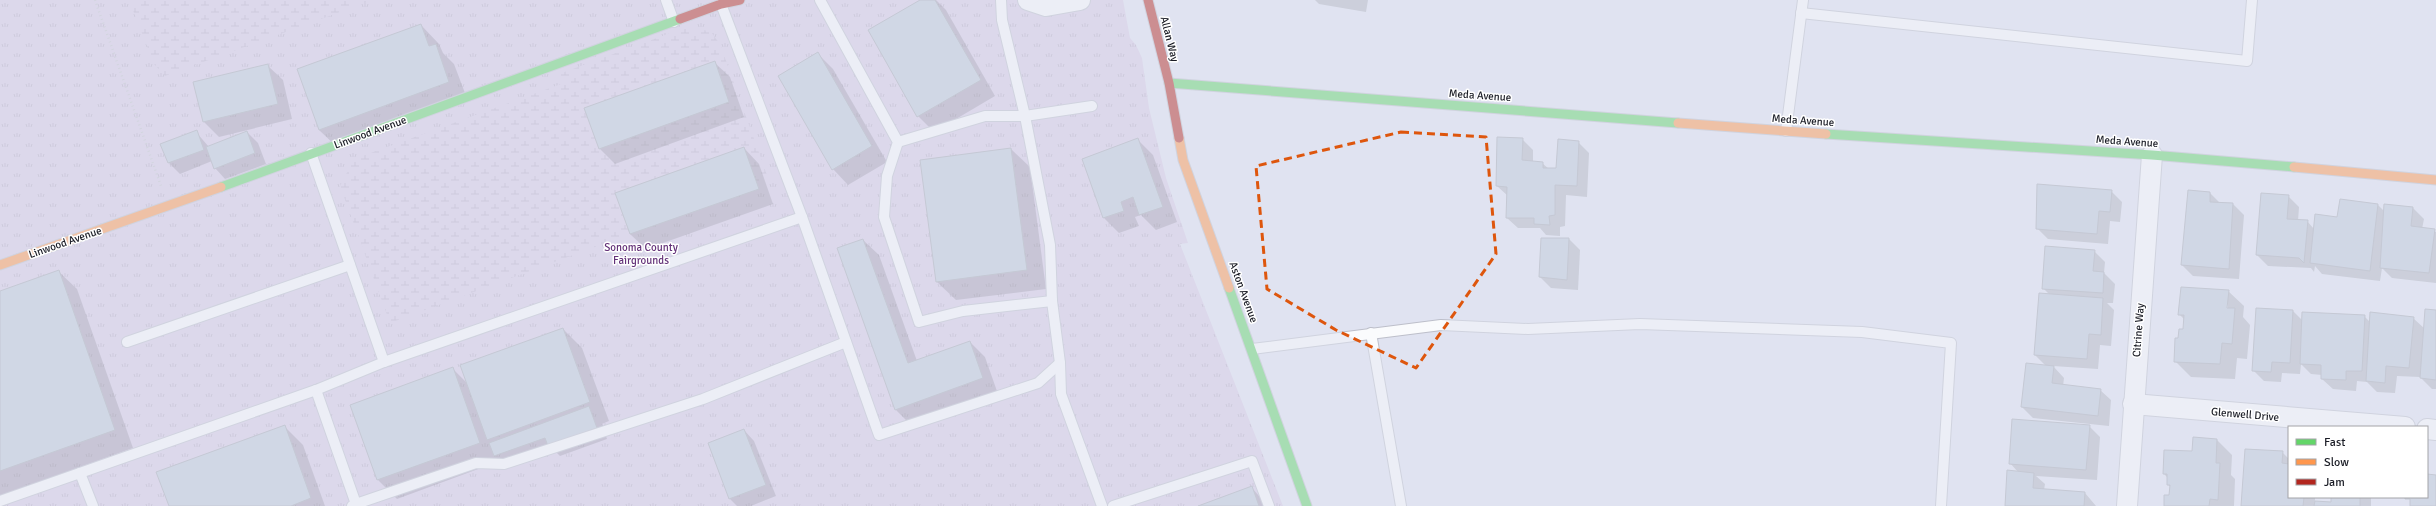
<svg xmlns="http://www.w3.org/2000/svg" width="2436" height="506" font-family="Signika,sans-serif">
  <style>
    .grass { fill: url(#grass-tufts) }
    .wetland { fill: url(#wetland-marsh) }
    .shadow { fill: #0003; fill-rule: evenodd }
    .building { fill: #bdc7d8; stroke: #a4a8b2 }
    .lines { fill: none; stroke-linecap: round; stroke-linejoin: round }
    .lane-casing { stroke: #bdbfca; stroke-width: 12 }
    .street-casing { stroke: #bdbfca; stroke-width: 22 }
    .fast-casing { stroke: #bdbfca; stroke-width: 11 }
    .slow-casing { stroke: #bdbfca; stroke-width: 11 }
    .jam-casing { stroke: #bdbfca; stroke-width: 11 }
    .path { stroke: #c2c3ca; stroke-width: 2.5; stroke-dasharray: 1 3; stroke-linecap: butt }
    .lane { stroke: #fafbfd; stroke-width: 10 }
    .street { stroke: #fafbfd; stroke-width: 20 }
    .fast { stroke: #63d668; stroke-width: 9 }
    .slow { stroke: #ff974d; stroke-width: 9 }
    .jam { stroke: #b3261e; stroke-width: 9 }
    .marked { fill: none; stroke: #de560d; stroke-width: 3; stroke-dasharray: 8 5; stroke-linejoin: round }
    .labels { text-anchor: middle; stroke-width: 3; stroke-linejoin: round; paint-order: stroke }
    .street-label { font-size: 11px; fill: #1a1c25; stroke: #fff }
    .park-label { font-size: 11px; fill: #633178; stroke: #fff }
  </style>
  <defs>
    <pattern id="grass-tufts" width="24" height="20" patternUnits="userSpaceOnUse"><rect width="24" height="20" fill="#d7cae5"/><path d="M3 7l-1-3M5 7V3M7 7l1-3M15 17l-1-3M17 17v-4M19 17l1-3" fill="none" stroke="#b8adc4"/></pattern>
    <pattern id="wetland-marsh" width="20" height="14" patternUnits="userSpaceOnUse"><rect width="20" height="14" fill="#d7cae5"/><path d="M1 5h8M5 5V1M11 12h8M15 12V8" fill="none" stroke="#b8adc4"/></pattern>
  </defs>
  <rect width="100%" height="100%" fill="#e0e3f1"/>
  <!-- grass -->
  <polygon class="grass" points="0,0 1123,0 1130,38 1136,45 1142,58 1149,108 1166,178 1188,243 1180,244 1283,506 0,506"/>
  <!-- wetland -->
  <g class="wetland">
    <polygon points="129,0 373,0 165,76 154,64"/>
    <polygon points="693,27 711,32 720,44 768,178 757,183 744,147 615,193 630,234 390,323 340,186 354,159 561,84 559,74 673,32"/>
  </g>
  <!-- shadow -->
  <g class="shadow">
    <polygon points="922,0 936,0 946,10 995,96 934,132 918,116 869,30"/>
    <polygon points="1315,0 1368,0 1366,12 1319,4"/>
    <polygon points="421,25 439,44 443,53 454,64 468,101 338,148 319,130"/>
    <polygon points="818,54 833,69 887,162 848,185 833,169"/>
    <polygon points="714,62 730,77 744,117 615,164 600,149"/>
    <polygon points="267,65 283,80 292,119 219,137 204,122 194,83"/>
    <polygon points="196,132 209,147 247,132 258,143 266,164 225,179 215,168 212,161 180,174 169,163"/>
    <polygon points="1522,139 1533,150 1533,162 1542,163 1549,169 1557,169 1578,142 1589,153 1587,197 1566,195 1565,226 1560,227 1560,236 1546,235 1540,228 1518,228 1507,218 1508,196 1497,186"/>
    <polygon points="1138,140 1153,155 1177,222 1156,230 1141,215 1135,217 1139,226 1119,233 1104,218 1083,159"/>
    <polygon points="744,148 759,164 773,204 646,249 630,234 616,193"/>
    <polygon points="1011,149 1030,167 1046,289 956,300 937,282 922,160"/>
    <polygon points="2111,191 2122,202 2120,222 2110,221 2108,244 2048,239 2037,228"/>
    <polygon points="2210,193 2220,203 2233,204 2244,215 2239,279 2193,276 2182,265"/>
    <polygon points="2262,194 2288,196 2299,207 2298,221 2307,221 2314,229 2338,218 2378,205 2385,212 2413,208 2424,219 2422,229 2436,232 2436,283 2392,278 2382,268 2380,281 2322,274 2315,266 2314,272 2311,268 2268,266 2257,255"/>
    <polygon points="1569,239 1580,250 1578,290 1551,288 1540,277"/>
    <polygon points="863,240 879,255 917,361 970,342 985,357 998,394 911,425 896,410 838,249"/>
    <polygon points="2094,251 2105,262 2104,273 2115,284 2113,303 2107,303 2114,310 2111,346 2100,345 2098,369 2053,366 2064,378 2063,386 2100,390 2111,400 2109,426 2033,418 2022,407 2046,366 2035,355 2050,295 2043,288"/>
    <polygon points="58,271 77,289 133,448 0,496 0,292"/>
    <path d="M2228,291L2244,306L2243,317L2250,325L2247,359L2237,358L2235,379L2191,377L2175,361L2179,339L2184,330L2185,320L2179,314ZM2226,304H2228V313Z"/>
    <polygon points="2293,311 2303,321 2364,316 2370,322 2413,318 2425,329 2436,311 2436,389 2432,389 2420,377 2397,376 2395,393 2377,392 2367,382 2357,381 2356,391 2333,389 2322,379 2322,375 2311,374 2301,364 2300,374 2282,373 2281,382 2264,381 2253,370"/>
    <polygon points="563,329 582,348 609,421 602,424 607,439 560,456 553,449 500,461 397,499 378,480 351,405 453,369 468,384"/>
    <polygon points="284,426 303,445 325,506 170,506"/>
    <polygon points="2089,426 2100,437 2097,480 2036,476 2045,484 2044,490 2085,493 2096,506 2006,506 2018,472 2010,463"/>
    <polygon points="744,430 754,441 776,496 751,506 737,506 730,499 709,444"/>
    <polygon points="2194,438 2217,440 2232,455 2231,475 2235,479 2234,506 2165,506 2170,496 2171,487 2168,485 2168,478 2164,474 2193,452"/>
    <polygon points="2282,452 2289,459 2289,497 2315,497 2315,502 2332,503 2332,497 2371,497 2371,506 2242,506"/>
    <polygon points="1251,487 1268,506 1201,506"/>
  </g>
  <!-- building -->
  <g class="building">
    <polygon points="920,0 935,0 981,80 917,117 868,30"/>
    <polygon points="421,24 429,46 436,44 449,82 319,130 297,69"/>
    <polygon points="818,52 872,146 832,170 778,76"/>
    <polygon points="715,61 729,102 599,149 584,108"/>
    <polygon points="268,64 278,104 203,122 193,82"/>
    <polygon points="197,130 204,150 168,163 160,144"/>
    <polygon points="247,131 255,153 214,169 206,147"/>
    <polygon points="1497,137 1523,138 1522,160 1543,162 1543,168 1556,168 1558,139 1579,141 1577,186 1555,185 1555,215 1549,216 1550,225 1534,224 1534,218 1506,218 1507,187 1496,186"/>
    <polygon points="1138,138 1163,207 1139,215 1133,197 1121,202 1124,211 1103,218 1082,159"/>
    <polygon points="744,147 759,189 630,234 615,193"/>
    <polygon points="1011,148 1027,270 936,282 920,160"/>
    <polygon points="2037,184 2112,190 2110,212 2099,211 2097,234 2036,229"/>
    <polygon points="2188,190 2210,192 2210,202 2233,203 2229,269 2181,265"/>
    <polygon points="2261,193 2289,195 2287,219 2308,220 2304,263 2299,258 2256,255"/>
    <polygon points="2340,199 2378,204 2370,271 2310,263 2315,214 2337,217"/>
    <polygon points="2384,204 2413,207 2411,226 2435,229 2429,273 2380,268"/>
    <polygon points="1541,238 1569,238 1567,280 1539,277"/>
    <polygon points="863,239 908,363 970,341 983,378 895,410 837,248"/>
    <polygon points="2045,246 2095,250 2093,271 2104,272 2103,293 2042,289"/>
    <polygon points="59,270 115,430 0,471 0,291"/>
    <polygon points="2181,287 2229,290 2227,308 2235,308 2232,344 2222,343 2220,364 2174,362 2175,338 2178,338 2179,329 2183,329 2184,315 2178,315"/>
    <polygon points="2039,293 2103,298 2101,335 2089,334 2087,359 2034,355"/>
    <polygon points="2256,308 2293,310 2290,363 2272,362 2271,372 2252,371"/>
    <polygon points="2425,309 2436,310 2436,380 2420,378"/>
    <polygon points="2302,312 2365,315 2362,371 2346,371 2346,380 2321,379 2321,365 2300,364"/>
    <polygon points="2370,312 2414,317 2409,368 2386,366 2385,383 2366,381"/>
    <polygon points="563,328 590,402 487,440 460,365"/>
    <polygon points="2026,363 2054,366 2052,383 2101,389 2098,416 2021,407"/>
    <polygon points="453,367 480,443 377,480 350,405"/>
    <polygon points="589,406 597,428 548,446 545,438 494,456 489,443"/>
    <polygon points="2012,419 2090,425 2086,470 2009,464"/>
    <polygon points="285,425 311,498 291,506 169,506 156,472"/>
    <polygon points="744,429 766,485 729,499 708,443"/>
    <polygon points="2193,437 2217,439 2216,463 2220,463 2218,500 2210,499 2209,506 2164,506 2164,495 2169,495 2170,485 2167,485 2167,474 2163,474 2164,450 2192,451"/>
    <polygon points="2245,449 2283,451 2282,463 2289,464 2289,497 2304,497 2303,506 2241,506"/>
    <polygon points="2007,470 2034,473 2033,488 2085,492 2084,506 2005,506"/>
    <polygon points="2427,474 2436,475 2436,506 2410,506 2410,499 2405,499 2405,497 2427,497"/>
    <polygon points="1252,486 1259,506 1198,506"/>
    <polygon points="2331,497 2360,497 2360,506 2314,506 2315,501 2331,502"/>
  </g>
  <g class="lines">
    <!-- lane casing -->
    <g class="lane-casing">
      <g id="lane">
        <polyline points="666,0 674,22"/>
        <polyline points="820,0 898,142 887,176 884,217 919,322 963,311 1052,301"/>
        <polyline points="1001,0 1002,20 1025,116 1050,245 1052,301 1060,363 1061,394 1102,506"/>
        <polyline points="721,4 802,217 879,435 1038,383 1060,363"/>
        <polyline points="1801,13 2247,61 2252,0"/>
        <polyline points="1786,131 1803,0"/>
        <polyline points="898,142 985,116 1025,116 1092,106"/>
        <polyline points="311,153 384,362"/>
        <polyline points="1371,333 1401,506"/>
        <polyline points="127,342 350,265"/>
        <polyline points="1252,349 1441,325 1528,329 1640,324 1862,332 1951,343 1941,506"/>
        <polyline points="316,390 356,504 352,506"/>
        <polyline points="80,473 93,506"/>
        <polyline points="0,501 316,390 384,362 802,217"/>
        <polyline points="356,504 476,463 504,464 703,399 846,342"/>
        <polyline points="1113,506 1252,461 1269,506"/>
      </g>
    </g>
    <!-- street casing -->
    <g class="street-casing">
      <g id="street">
        <polyline points="1028,0 1046,6 1080,0"/>
        <polyline points="2133,404 2405,427"/>
        <polyline points="2427,429 2436,430"/>
        <polyline points="2127,506 2152,155"/>
      </g>
    </g>
    <!-- fast casing -->
    <g class="fast-casing">
      <g id="fast">
        <polyline points="1169,83 1678,123"/>
        <polyline points="1826,134 2152,155 2294,167"/>
        <polyline points="221,187 680,19"/>
        <polyline points="1229,288 1307,506"/>
      </g>
    </g>
    <!-- slow casing -->
    <g class="slow-casing">
      <g id="slow">
        <polyline points="1678,123 1826,134"/>
        <polyline points="1179,138 1183,160 1229,288"/>
        <polyline points="2294,167 2436,180"/>
        <polyline points="0,265 221,187"/>
      </g>
    </g>
    <!-- jam casing -->
    <g class="jam-casing">
      <g id="jam">
        <polyline points="1148,0 1169,83 1179,138"/>
        <polyline points="680,19 721,4 740,0"/>
      </g>
    </g>
    <!-- path -->
    <polyline class="path" points="95,0 161,186"/>
    <!-- lane -->
    <use href="#lane" class="lane"/>
    <!-- street -->
    <use href="#street" class="street"/>
    <!-- fast -->
    <use href="#fast" class="fast"/>
    <!-- slow -->
    <use href="#slow" class="slow"/>
    <!-- jam -->
    <use href="#jam" class="jam"/>
  </g>
  <!-- marked area -->
  <path d="M0 0H2436V506H0ZM1401,132L1486,137L1496,254L1416,368L1336,330L1267,289L1256,166Z" fill="#e0e3f1" fill-opacity=".55" fill-rule="evenodd"/>
  <path class="marked" d="M1401,132L1486,137L1496,254L1416,368L1336,330L1267,289L1256,166Z"/>
  <g class="labels">
    <!-- street labels -->
    <g class="street-label">
      <text transform="translate(1170 39) rotate(76)" y="4">Allan Way</text>
      <text transform="translate(1480 95) rotate(4)" y="4">Meda Avenue</text>
      <text transform="translate(1803 120) rotate(4)" y="4">Meda Avenue</text>
      <text transform="translate(370 132) rotate(-20)" y="4">Linwood Avenue</text>
      <text transform="translate(2127 141) rotate(4)" y="4">Meda Avenue</text>
      <text transform="translate(65 242) rotate(-19)" y="4">Linwood Avenue</text>
      <text transform="translate(1244 292) rotate(70)" y="4">Aston Avenue</text>
      <text transform="translate(2138 330) rotate(-86)" y="4">Citrine Way</text>
      <text transform="translate(2245 414) rotate(5)" y="4">Glenwell Drive</text>
    </g>
    <!-- park labels -->
    <g class="park-label">
      <text x="641" y="251">Sonoma County<tspan x="641" dy="13">Fairgrounds</tspan></text>
    </g>
  </g>
  <!-- legend -->
  <rect x="2288" y="426" width="140" height="72" fill="#ffffff" stroke="#a3a4a8"/>
  <rect x="2296" y="439" width="20" height="6" fill="#63d668" stroke="#a3a4a8"/>
  <text x="2324" y="446" font-size="12" fill="#1a1c25">Fast</text>
  <rect x="2296" y="459" width="20" height="6" fill="#ff974d" stroke="#a3a4a8"/>
  <text x="2324" y="466" font-size="12" fill="#1a1c25">Slow</text>
  <rect x="2296" y="479" width="20" height="6" fill="#b3261e" stroke="#a3a4a8"/>
  <text x="2324" y="486" font-size="12" fill="#1a1c25">Jam</text>
</svg>
